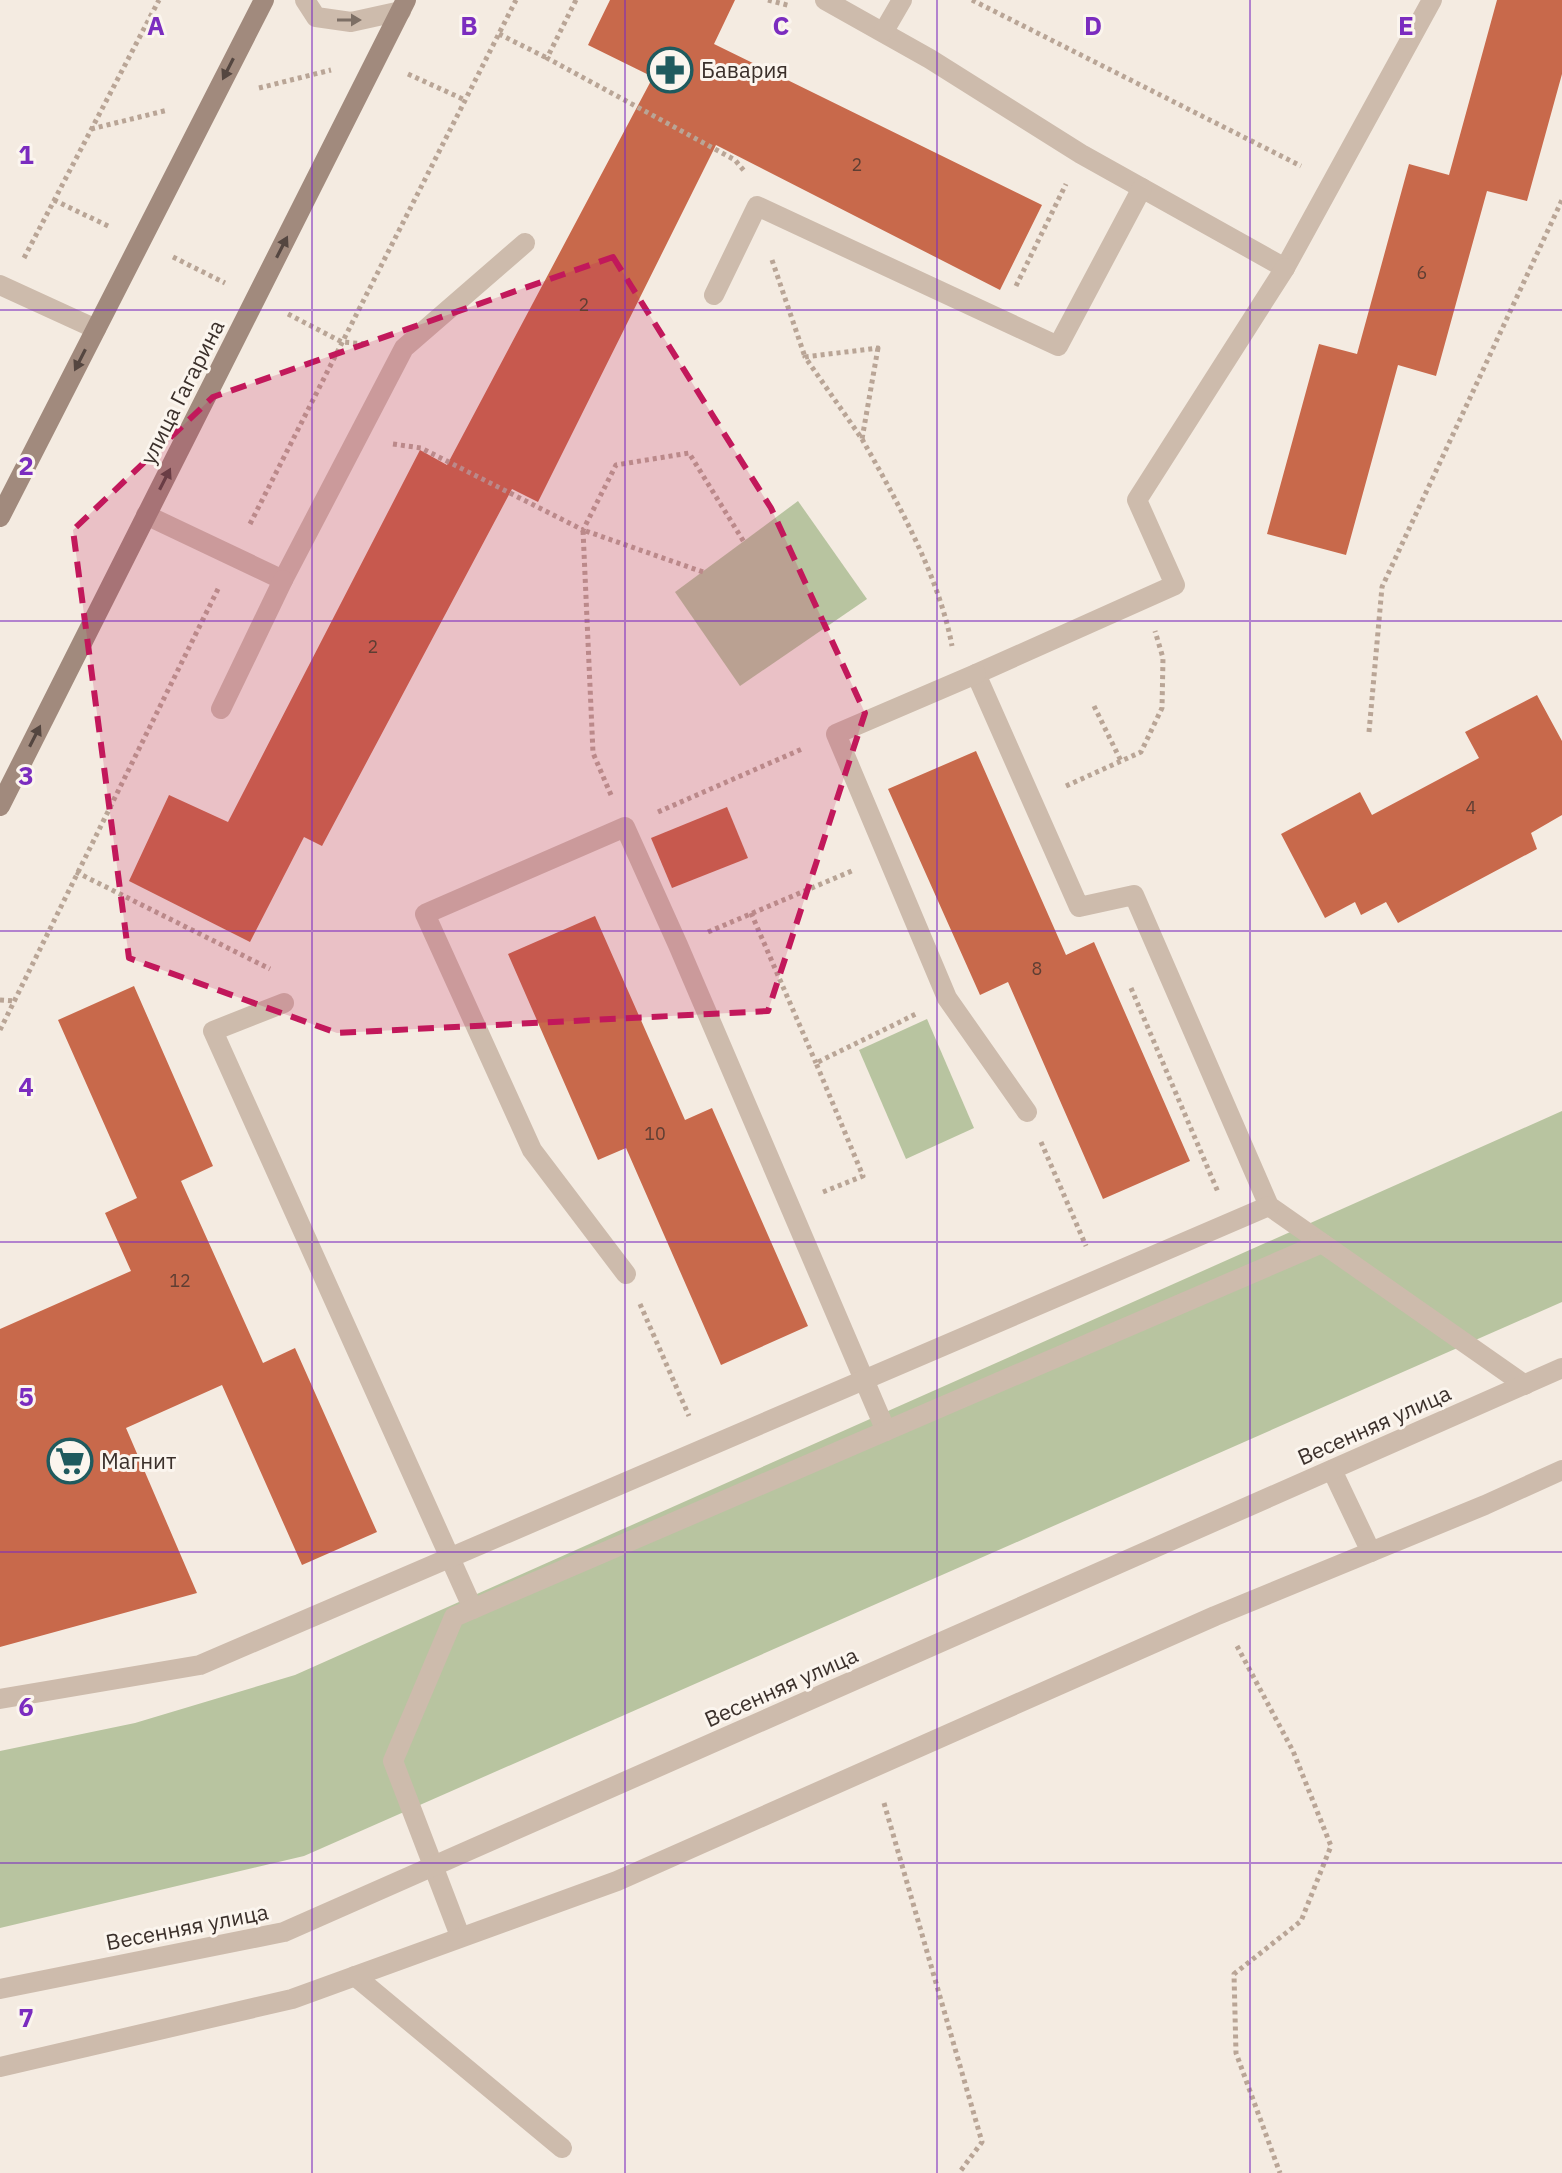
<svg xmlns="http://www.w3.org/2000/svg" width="1562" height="2173" font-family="'IBM Plex Sans',sans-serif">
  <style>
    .green { fill: #b8c4a0 }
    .building { fill: #c8694b }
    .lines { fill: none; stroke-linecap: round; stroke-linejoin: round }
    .path { stroke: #b9a596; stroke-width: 5; stroke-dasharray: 4 4; stroke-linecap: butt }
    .lane { stroke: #cdbbac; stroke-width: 20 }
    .street { stroke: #cdbbac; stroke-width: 20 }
    .secondary { stroke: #a18a7d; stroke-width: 20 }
    .oneway { fill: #7d6f65 }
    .oneway2 { fill: #544640 }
    .marked { fill: #c2185b; fill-opacity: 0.2; stroke: #c2185b; stroke-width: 6; stroke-dasharray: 16 10; stroke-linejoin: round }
    .grid { fill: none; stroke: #7b2cbf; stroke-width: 2; stroke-opacity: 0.55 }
    .labels { text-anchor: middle; stroke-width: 6; stroke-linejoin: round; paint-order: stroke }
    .number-label { font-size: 18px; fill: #5e3e33 }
    .poi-label { font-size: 22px; fill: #3b302b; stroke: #fbf5ee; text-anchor: start }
    .street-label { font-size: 22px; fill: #3b302b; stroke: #fbf5ee }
    .grid-label { font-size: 26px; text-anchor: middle; font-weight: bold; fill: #7b2cbf; stroke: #fbf5ee; stroke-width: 6; stroke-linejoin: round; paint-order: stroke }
  </style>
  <rect width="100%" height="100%" fill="#f4ebe1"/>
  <!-- green -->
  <g class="green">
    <polygon points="798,501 867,599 740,686 675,592"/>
    <polygon points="927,1019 974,1128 906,1159 859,1050"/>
    <polygon points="1562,1111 1562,1302 304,1856 0,1928 0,1751 135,1723 295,1675"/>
  </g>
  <!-- building -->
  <g class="building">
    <polygon points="610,0 735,0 714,44 1042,205 1000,290 716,145 538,502 512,489 322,846 304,837 250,942 129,881 169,795 228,822 420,450 447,465 653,77 588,45"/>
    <polygon points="1497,0 1562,0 1562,74 1527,201 1487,191 1436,376 1398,365 1346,555 1267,534 1319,344 1357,354 1409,164 1449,175"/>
    <polygon points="1537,695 1562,741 1562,815 1531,833 1537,849 1398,923 1386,902 1361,915 1355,902 1325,918 1281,834 1360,792 1372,815 1479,758 1465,732"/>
    <polygon points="976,751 1066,955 1094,942 1190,1161 1103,1199 1008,982 980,995 888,789"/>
    <polygon points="727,807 748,858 672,888 651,838"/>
    <polygon points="595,916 685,1120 712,1108 808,1326 721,1365 626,1148 598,1160 508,954"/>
    <polygon points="134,986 213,1166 181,1181 263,1363 295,1348 377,1532 302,1565 222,1385 126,1428 197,1593 0,1647 0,1329 131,1271 105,1213 137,1198 58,1020"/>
  </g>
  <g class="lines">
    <!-- path -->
    <g class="path">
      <polyline points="576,0 547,58 735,160 745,172"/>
      <polyline points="768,0 791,6"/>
      <polyline points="972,0 1301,166"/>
      <polyline points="499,34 547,58"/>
      <polyline points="408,74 465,100"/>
      <polyline points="259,88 331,70"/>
      <polyline points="91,129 168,110"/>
      <polyline points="54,200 110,227"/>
      <polyline points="173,257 225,283"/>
      <polyline points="24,258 159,0"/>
      <polyline points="772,260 805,357"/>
      <polyline points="1016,286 1066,184"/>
      <polyline points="288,314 342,342 367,344"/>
      <polygon points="878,348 862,439 805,357"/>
      <path d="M862,439C897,501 939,576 952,646"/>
      <polyline points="393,444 421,448 583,530 616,465 689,453 744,542"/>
      <polyline points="250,524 516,0"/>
      <polyline points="1094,706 1121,761"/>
      <polyline points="1369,732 1382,587 1562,200"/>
      <polyline points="1066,786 1141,752 1162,708 1163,658 1155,631"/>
      <polyline points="611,795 593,753 583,530 703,572"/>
      <polyline points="658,812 802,749"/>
      <polyline points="76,872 270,969"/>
      <polyline points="751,913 816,1063"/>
      <polyline points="708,932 854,870"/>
      <polyline points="1131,988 1218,1192"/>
      <polyline points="0,1000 15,1001"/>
      <polyline points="0,1030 219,587"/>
      <polyline points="1041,1142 1086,1246"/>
      <polyline points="823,1192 863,1176 816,1063 918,1013"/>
      <polyline points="640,1304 689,1416"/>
      <polyline points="1237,1646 1293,1751 1331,1846 1301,1921 1234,1974 1236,2053 1280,2173"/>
      <polyline points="884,1803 982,2142 959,2173"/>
    </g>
    <!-- lane -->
    <g class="lane">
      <polyline points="305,0 316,17 351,22 401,11"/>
      <polyline points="825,0 930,59 1081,154 1285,268 1432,0"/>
      <polyline points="884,31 902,0"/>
      <polyline points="1285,268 1137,500 1175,585 976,674 1079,907 1134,895 1269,1206 1525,1385"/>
      <polyline points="0,285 96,329"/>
      <polyline points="714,295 757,206 1058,346 1142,188"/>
      <polyline points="146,515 283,580 404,348 525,243"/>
      <polyline points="976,674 836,734 947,998 1027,1112"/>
      <polyline points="221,709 283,580"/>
      <polyline points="284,1003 213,1031 473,1609"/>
      <polyline points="626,1274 532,1150 425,914 625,827 678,945 886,1431"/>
      <polyline points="1332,1470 1371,1552"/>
      <polyline points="0,1699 200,1665 1269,1206"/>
      <polyline points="460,1936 393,1761 454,1617 1322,1243"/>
      <polyline points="355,1976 562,2148"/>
    </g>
    <!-- street -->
    <g class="street">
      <polyline points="0,1989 284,1932 1562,1368"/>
      <polyline points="0,2067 292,1999 617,1881 1215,1616 1485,1505 1562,1470"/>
    </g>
    <!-- secondary -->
    <g class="secondary">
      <polyline points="0,517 264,0"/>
      <polyline points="0,806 406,0"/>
    </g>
  </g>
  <!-- one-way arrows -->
  <defs><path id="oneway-solid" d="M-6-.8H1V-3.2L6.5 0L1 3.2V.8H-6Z" transform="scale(2)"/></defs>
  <use class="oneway" href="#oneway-solid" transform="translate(349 20)"/>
  <g class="oneway2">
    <use href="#oneway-solid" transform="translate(228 69) rotate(117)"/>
    <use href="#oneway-solid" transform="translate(282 247) rotate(-63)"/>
    <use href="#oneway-solid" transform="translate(80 360) rotate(117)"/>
    <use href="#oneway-solid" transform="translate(165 479) rotate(-63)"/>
    <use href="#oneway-solid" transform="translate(35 736) rotate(-63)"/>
  </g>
  <!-- marked area -->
  <path class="marked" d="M613,257L771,508L865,713L768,1011L337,1033L129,958L73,530L213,397Z"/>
  <!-- grid -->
  <path class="grid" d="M312,0V2173M625,0V2173M937,0V2173M1250,0V2173M0,310H1562M0,621H1562M0,931H1562M0,1242H1562M0,1552H1562M0,1863H1562"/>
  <!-- icons -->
  <defs>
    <g id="pharmacy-ring" transform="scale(2.3)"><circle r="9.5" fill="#fbf5ee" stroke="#1f5a5e" stroke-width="1.5"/><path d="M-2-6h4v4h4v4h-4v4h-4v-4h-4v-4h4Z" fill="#1f5a5e"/></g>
    <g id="supermarket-ring" transform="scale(2.3)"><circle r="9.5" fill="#fbf5ee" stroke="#1f5a5e" stroke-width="1.5"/><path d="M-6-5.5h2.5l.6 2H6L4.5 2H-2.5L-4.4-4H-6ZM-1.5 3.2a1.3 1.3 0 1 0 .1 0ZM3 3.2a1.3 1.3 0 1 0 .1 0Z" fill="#1f5a5e"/></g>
  </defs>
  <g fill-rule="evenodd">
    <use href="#pharmacy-ring" x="670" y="70"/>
    <use href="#supermarket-ring" x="70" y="1461"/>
  </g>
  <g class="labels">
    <!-- number labels -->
    <g class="number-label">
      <text x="857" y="171">2</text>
      <text x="1422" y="279">6</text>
      <text x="584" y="311">2</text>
      <text x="373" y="653">2</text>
      <text x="1471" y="814">4</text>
      <text x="1037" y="975">8</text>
      <text x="655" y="1140">10</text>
      <text x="180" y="1287">12</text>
    </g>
    <!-- poi labels -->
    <g class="poi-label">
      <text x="701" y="78">Бавария</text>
      <text x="101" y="1469">Магнит</text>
    </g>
    <!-- street labels -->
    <g class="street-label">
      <text transform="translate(182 392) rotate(-63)" y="8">улица Гагарина</text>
      <text transform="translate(1374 1425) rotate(-24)" y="8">Весенняя улица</text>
      <text transform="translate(781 1687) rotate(-24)" y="8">Весенняя улица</text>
      <text transform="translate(187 1927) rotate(-11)" y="8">Весенняя улица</text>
    </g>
  </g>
  <g class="grid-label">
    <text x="156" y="35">A</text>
    <text x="469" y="35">B</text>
    <text x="781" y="35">C</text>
    <text x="1093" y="35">D</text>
    <text x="1406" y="35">E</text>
    <text x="26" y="164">1</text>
    <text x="26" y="475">2</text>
    <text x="26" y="785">3</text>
    <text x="26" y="1096">4</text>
    <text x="26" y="1406">5</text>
    <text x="26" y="1716">6</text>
    <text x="26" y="2027">7</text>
  </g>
</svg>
